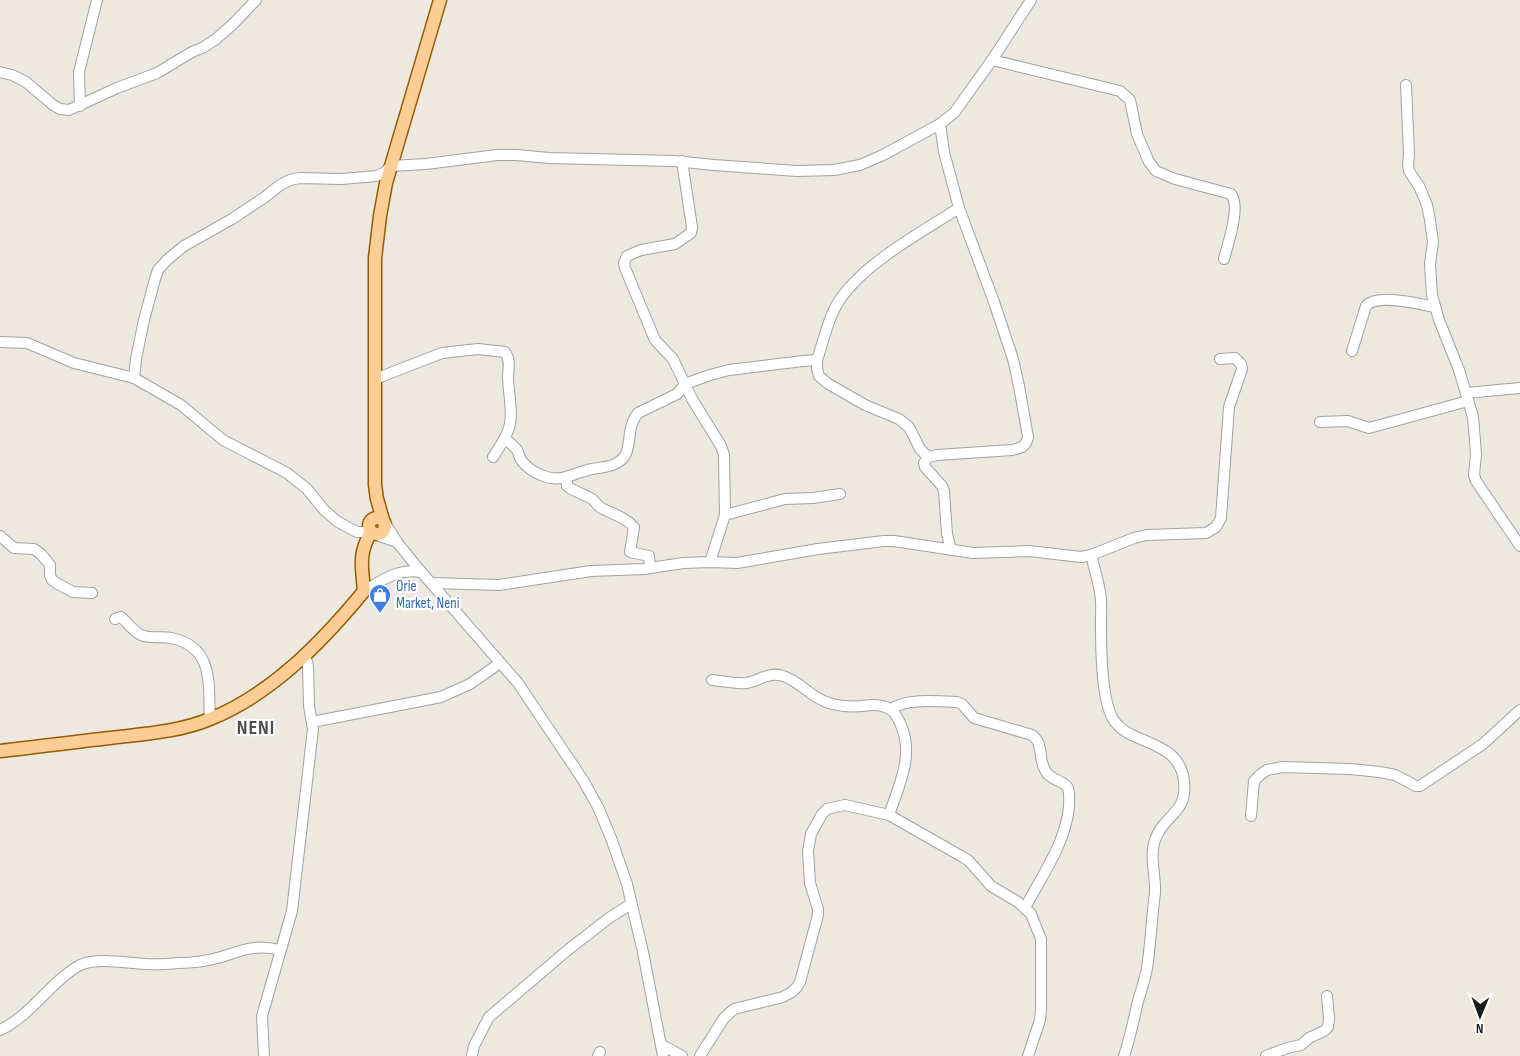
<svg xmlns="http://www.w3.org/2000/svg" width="1520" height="1056" font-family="'Sofia Sans Condensed',sans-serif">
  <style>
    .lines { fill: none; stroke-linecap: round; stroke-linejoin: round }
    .minor-casing { stroke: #a2a2a2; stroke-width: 12 }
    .major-casing { stroke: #925e00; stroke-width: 15 }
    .minor { stroke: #fff; stroke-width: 10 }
    .major { stroke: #fccd95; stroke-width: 12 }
    .labels { text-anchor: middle; stroke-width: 4.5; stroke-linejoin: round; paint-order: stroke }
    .shop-label { font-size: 15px; fill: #366cbe; stroke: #fff; text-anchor: start }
    .district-label { font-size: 20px; font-weight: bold; letter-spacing: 1px; fill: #4e4e4e; stroke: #fff }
  </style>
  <rect width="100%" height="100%" fill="#ede8e0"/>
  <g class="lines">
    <!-- minor casing -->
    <g class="minor-casing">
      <g id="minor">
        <path d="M992,60L1120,91L1130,100L1137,134L1149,162L1156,171L1175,179L1231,194C1241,207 1228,243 1224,259"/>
        <polyline points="0,72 12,75 26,82 53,105 60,109 69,110 117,88 157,73 192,52 204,47 216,39 232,25 256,0"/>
        <polyline points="1406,85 1409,154 1408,165 1409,171 1419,186 1427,205 1430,220 1433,242 1430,264 1432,295 1439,320 1459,370 1473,417 1476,454 1474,475 1476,481 1520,546"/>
        <polyline points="80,106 79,72 97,0"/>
        <path d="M940,124L944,152L959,208L994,302L1013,359L1019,386L1028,437C1026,447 1021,448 1012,450L937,455L928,457L924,463L925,467L942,486L944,491L947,534L951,550"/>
        <polyline points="682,161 692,227 691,233 675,244 641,250 627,256 624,263 625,268 655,340 673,359 692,399 721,446 724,455 725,515 710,562"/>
        <polyline points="0,342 27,343 74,363 134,378 181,405 223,440 287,473 307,489 324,510 338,522 357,532 364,532 369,530"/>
        <path d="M1352,351L1366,306C1377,293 1419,304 1435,307"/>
        <polyline points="134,378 136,359 144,320 155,279 158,270 167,260 184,246 232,219 265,197 280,185 290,180 299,178 342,179 376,176 384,173 391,166 426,164 497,155 516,155 549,158 674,161 714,165 797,171 834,170 860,165 883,155 940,124 954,113 992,60 1031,0"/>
        <path d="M375,379L442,353L478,349L505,352C511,360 508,370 508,379C511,419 517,422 493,457"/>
        <polyline points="1466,393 1520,388"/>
        <polyline points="1320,422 1348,421 1369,428 1468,401"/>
        <path d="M505,439C509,442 514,446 517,450C519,453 519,457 521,460C531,473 551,482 566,477C576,474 582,471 592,469C603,467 616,467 624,457C632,447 626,427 638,413L677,394L685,384L710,375L729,370L803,361L817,360"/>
        <path d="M928,457L920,449L909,427L899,419L865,405L827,383L819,376L817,369V360C823,343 827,322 836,306C858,266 922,232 959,208"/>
        <path d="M567,477V486C575,492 584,494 592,499C596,502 598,507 603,509C614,514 626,518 634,527L630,552L649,556L650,568"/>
        <polyline points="725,515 785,499 813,498 840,494"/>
        <polyline points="385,523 397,542 417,567 518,683 583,780 598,807 611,838 627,884 643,952 663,1056"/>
        <polyline points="377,535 397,542"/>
        <polyline points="0,536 14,548 34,549 41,554 50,565 50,575 52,580 58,584 73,592 92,593"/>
        <path d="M1091,555C1094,567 1098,580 1100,592C1102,602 1101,612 1101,622C1101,647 1101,698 1113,719C1129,746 1179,738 1184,781C1188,814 1163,815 1155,840C1149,856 1156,876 1155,893C1152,915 1151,938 1148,961C1147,974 1142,988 1138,1001C1134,1019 1130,1038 1124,1056"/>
        <polyline points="431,583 499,585 591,571 644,569 683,563 710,562 737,563 818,549 884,541 894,541 973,553 1029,551 1081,557 1091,555 1134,538 1147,535 1206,533 1216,527 1221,518 1229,407 1242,369 1241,364 1235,358 1220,359"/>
        <path d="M364,591C382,580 399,568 421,572"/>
        <path d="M115,619L121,617C127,622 134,632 141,635C150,639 162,636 171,638C215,647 208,685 210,719"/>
        <path d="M712,680C723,681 735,684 746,683C759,681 770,671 783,676C800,681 811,698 829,703C839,706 852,707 863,706C869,705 875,704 882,706C892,708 896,714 900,723C915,754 899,785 889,815"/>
        <path d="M891,709C906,698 939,701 957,702L962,704L974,718L1032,735C1044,744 1038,758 1045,770C1050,781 1064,780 1068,788C1070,794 1069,801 1069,807C1065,845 1042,875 1025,908"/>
        <polyline points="312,722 441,697 470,684 500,663"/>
        <polyline points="1251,816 1254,781 1260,775 1267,770 1283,767 1350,769 1380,772 1395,775 1416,786 1420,786 1483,744 1520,710"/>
        <path d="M0,1030C32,1015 50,982 80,965C96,957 127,963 145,964C156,965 168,964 179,963C193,963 207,961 221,957C243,950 255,944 280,950"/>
        <polyline points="662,1045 682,1056"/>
        <polyline points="264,1056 262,1016 292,911 313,729 309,706 308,666 305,655"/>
        <polyline points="472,1056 474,1046 489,1017 569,949 609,918 631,904"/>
        <polyline points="598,1056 600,1052"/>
        <polyline points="700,1056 724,1018 734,1009 783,997 792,992 797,987 800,982 818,915 818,909 810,883 808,851 811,834 822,814 827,809 845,805 889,815 961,856 969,861 991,886 1018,902 1031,914 1041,939 1041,1008 1040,1020 1028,1056"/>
        <polyline points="1266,1056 1287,1048 1301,1045 1309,1038 1324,1031 1328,1027 1329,1019 1327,996"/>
      </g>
    </g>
    <!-- major casing -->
    <g class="major-casing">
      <g id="major">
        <circle cx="377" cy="526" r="8"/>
        <polyline points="383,520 377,499 375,485 375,258 380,216 386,183 440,0"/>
        <path d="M0,751C37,747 73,742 110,738C143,734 179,732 210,719C272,694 322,642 364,591C362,567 358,554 371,532"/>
      </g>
    </g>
    <!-- minor -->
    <use href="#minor" class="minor"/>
    <!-- major -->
    <use href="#major" class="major"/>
  </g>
  <!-- icons -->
  <defs>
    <g id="shop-pin" transform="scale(1.125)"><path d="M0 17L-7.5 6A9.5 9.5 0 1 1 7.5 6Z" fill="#3f7fe0" stroke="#fff"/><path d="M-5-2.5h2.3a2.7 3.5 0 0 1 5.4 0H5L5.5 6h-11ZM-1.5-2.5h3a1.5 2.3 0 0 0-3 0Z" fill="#fff"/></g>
  </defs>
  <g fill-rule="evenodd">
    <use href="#shop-pin" x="380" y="595"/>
  </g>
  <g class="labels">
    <!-- shop labels -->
    <g class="shop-label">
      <text x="396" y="591">Orie<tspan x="396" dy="17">Market, Neni</tspan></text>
    </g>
    <!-- district labels -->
    <g class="district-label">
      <text x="256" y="734">NENI</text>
    </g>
  </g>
  <!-- north arrow -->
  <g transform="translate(1480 1016) rotate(181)" stroke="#ffffff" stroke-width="4" paint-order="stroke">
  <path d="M0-4L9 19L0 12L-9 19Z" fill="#1b1b1b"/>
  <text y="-8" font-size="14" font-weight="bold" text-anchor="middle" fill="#1b1b1b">N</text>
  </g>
</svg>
